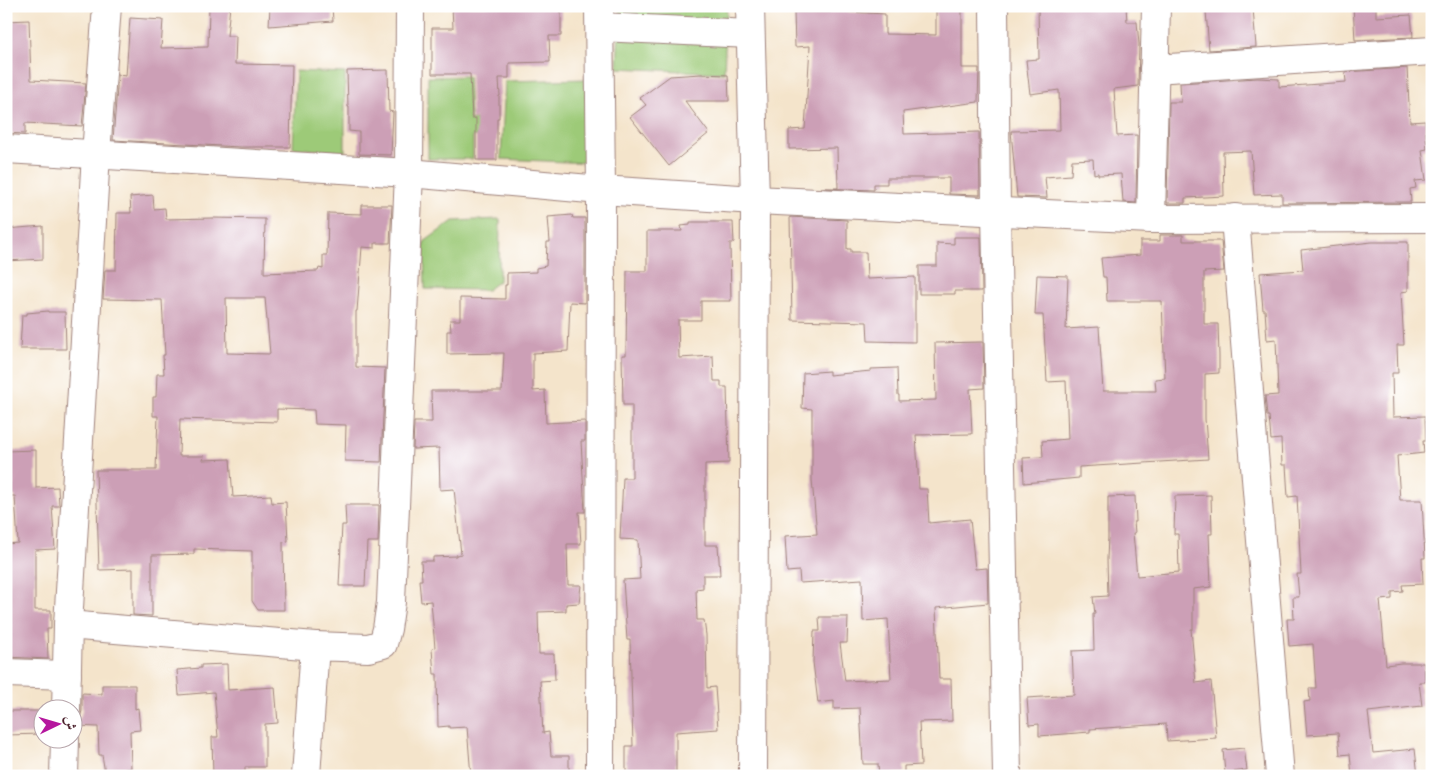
<svg xmlns="http://www.w3.org/2000/svg" width="1438" height="782" font-family="'IM FELL English',Amiri,serif">
  <style>
    .green { fill: #9dca78; stroke: #747452 }
    .building { fill: #cc9fb6; fill-rule: evenodd }
    .lines { fill: none; stroke-linecap: round; stroke-linejoin: round }
    .minor-casing { stroke: #9f827b; stroke-width: 30 }
    .tertiary-casing { stroke: #9f827b; stroke-width: 30 }
    .minor { stroke: #fff; stroke-width: 28 }
    .tertiary { stroke: #fff; stroke-width: 28 }
  </style>
  <rect width="100%" height="100%" fill="#fff"/>
  <filter id="ink" filterUnits="userSpaceOnUse"><feTurbulence type="fractalNoise" baseFrequency=".02" numOctaves="2"/><feDisplacementMap in="SourceGraphic" scale="10" xChannelSelector="R" yChannelSelector="G"/><feConvolveMatrix kernelMatrix="1 2 1 2 8 2 1 2 1" color-interpolation-filters="sRGB"/></filter>
  <filter id="wash" filterUnits="userSpaceOnUse"><feTurbulence type="fractalNoise" baseFrequency=".0096" numOctaves="4" result="noise"/><feDisplacementMap in="SourceGraphic" scale="20" xChannelSelector="R" yChannelSelector="G"/><feGaussianBlur stdDeviation="1.12" result="paint"/><feColorMatrix in="noise" values="0 0 0 0 0 0 0 0 0 0 0 0 0 0 0 0 0 1.4 0 .05"/><feComposite in="paint" operator="in"/></filter>
  <g filter="url(#wash)">
    <rect width="100%" height="100%" fill="#f4e4cb"/>
    <!-- green -->
    <g class="green">
      <polygon points="620,6 727,6 724,73 617,68"/>
      <polygon points="296,71 345,73 345,152 293,148"/>
      <polygon points="468,76 470,120 478,120 478,136 473,136 473,159 428,159 428,77"/>
      <polygon points="589,79 588,163 501,159 505,81"/>
      <polygon points="500,219 499,281 487,290 425,289 424,242 453,221"/>
    </g>
    <g id="blocks">
      <!-- building -->
      <g class="building">
        <polygon points="209,6 230,6 227,36 236,36 235,64 292,65 290,147 240,147 113,140 118,75 126,76 130,18 163,20 161,48 208,47"/>
        <polygon points="270,6 332,6 333,21 269,26"/>
        <polygon points="452,6 561,6 561,36 549,36 550,62 509,63 509,78 499,78 500,96 499,96 499,118 497,118 497,160 476,160 476,118 472,119 470,74 432,74 432,28 453,28"/>
        <polygon points="936,6 962,6 962,68 979,68 978,102 903,112 904,134 979,132 980,195 949,194 949,178 887,178 887,184 874,184 874,190 821,188 838,188 837,148 789,149 789,130 805,129 810,46 795,47 794,12 831,12 831,11 885,14 885,34 936,35"/>
        <polygon points="1038,6 1126,6 1127,22 1137,22 1139,44 1138,86 1114,89 1117,136 1137,135 1136,203 1123,202 1121,174 1098,175 1098,173 1094,174 1093,159 1072,160 1071,175 1045,177 1047,198 1017,197 1011,131 1060,130 1059,90 1030,94 1026,60 1039,59"/>
        <polygon points="1353,6 1376,6 1376,17 1411,15 1413,37 1355,40"/>
        <polygon points="1253,8 1256,47 1209,50 1206,11"/>
        <polygon points="29,20 31,80 86,83 82,126 25,123 25,134 6,133 6,21"/>
        <polygon points="1407,68 1410,122 1425,121 1427,149 1422,150 1426,180 1415,181 1416,188 1410,189 1411,202 1282,203 1282,194 1254,195 1251,151 1223,152 1224,196 1185,198 1185,203 1167,203 1169,102 1181,102 1180,83 1257,78 1279,79 1279,87 1346,82 1345,72"/>
        <polygon points="388,70 389,111 393,112 391,155 359,154 359,132 349,131 349,107 348,107 347,71"/>
        <polygon points="701,74 728,75 729,101 685,101 709,133 669,166 630,117 646,105 640,98 670,76"/>
        <path d="M153,195L154,209L165,208L166,219L213,218L265,219L264,273L318,271L319,268L323,269V255H327L328,213L362,214V205H392L390,243H375V248L362,247L357,311H356V367L385,368L381,462L345,461L346,425L315,424L314,410L277,409V422L180,419L179,456H204L203,460L230,459L233,497L271,495L272,503L286,502L288,541L283,542L284,610H258L252,601V551L194,549V554L152,555V616L133,615V569L99,570L96,470H156L158,416H153V397H156L157,374H164L163,355H165L162,300L103,299L105,270H116L117,213H131L130,197ZM226,298H265L270,354L227,353Z"/>
        <polygon points="572,215 573,218 585,218 585,303 570,302 568,351 533,353 533,391 545,390 546,423 585,421 585,441 581,441 585,512 579,512 581,544 567,544 568,585 581,585 579,603 566,604 566,611 538,612 539,654 554,654 555,680 540,681 543,733 549,732 551,756 569,756 569,775 471,776 467,727 449,728 449,726 438,727 437,674 434,674 432,649 435,648 431,601 421,602 419,580 422,580 421,561 433,561 433,557 456,556 456,555 461,554 454,489 440,490 439,448 413,449 414,422 432,422 431,391 502,391 504,353 447,354 447,331 451,331 450,320 460,320 460,298 505,299 505,285 507,285 507,273 536,272 536,268 546,266 547,242 550,242 548,217"/>
        <polygon points="790,217 847,220 847,249 851,249 851,252 866,252 867,279 915,277 915,342 868,341 867,322 792,320"/>
        <polygon points="690,222 733,222 734,243 730,243 731,301 701,301 701,320 678,320 679,358 713,356 714,381 721,381 721,387 727,387 729,463 705,464 705,545 718,545 720,575 703,575 703,588 696,589 697,620 704,620 706,635 707,688 715,687 718,729 676,732 676,776 626,776 626,746 633,746 630,640 627,640 623,580 640,579 638,540 620,539 623,478 632,478 632,405 623,405 622,355 626,355 627,271 647,271 647,231 682,231 681,226 690,225"/>
        <polygon points="43,226 43,259 6,261 6,229"/>
        <polygon points="1160,235 1183,235 1183,241 1221,241 1224,271 1204,272 1204,324 1218,324 1219,356 1219,373 1205,374 1205,419 1208,459 1079,467 1079,478 1024,483 1023,458 1043,457 1042,441 1068,439 1066,381 1047,382 1043,315 1035,315 1037,275 1068,276 1066,329 1099,327 1103,391 1156,391 1155,379 1165,378 1162,301 1107,301 1106,277 1103,277 1101,258 1140,255 1140,241 1160,241"/>
        <polygon points="954,237 981,237 982,291 955,291 955,294 919,294 919,266 937,266 937,243 954,244"/>
        <polygon points="1372,242 1408,242 1408,291 1401,292 1404,345 1397,345 1398,373 1392,373 1393,417 1425,416 1426,441 1423,441 1424,453 1397,456 1400,500 1422,500 1425,558 1422,558 1423,584 1402,585 1403,591 1392,592 1392,599 1380,600 1386,665 1401,663 1424,663 1425,682 1419,682 1422,706 1368,712 1373,753 1415,749 1418,776 1352,776 1350,754 1340,755 1338,733 1307,735 1304,702 1310,701 1309,688 1316,688 1313,644 1289,646 1287,619 1294,619 1293,597 1299,597 1297,574 1301,574 1297,496 1288,497 1286,465 1282,465 1281,439 1271,440 1269,416 1267,416 1265,396 1278,395 1276,339 1267,340 1265,310 1263,310 1260,273 1303,270 1301,250"/>
        <polygon points="48,311 48,312 65,312 66,349 20,349 22,315 27,315 27,313"/>
        <polygon points="983,342 984,388 970,389 972,434 916,435 919,489 927,489 929,523 970,519 975,569 987,568 988,603 936,608 939,679 951,679 952,721 919,722 921,765 904,766 904,773 879,775 878,764 863,764 860,708 834,709 834,701 818,703 813,662 814,631 820,631 819,617 848,617 847,643 840,643 845,681 891,679 888,619 863,621 862,579 800,583 799,571 787,572 785,536 817,534 812,480 812,409 802,408 803,373 829,371 829,375 871,371 871,369 897,368 898,395 899,395 899,401 936,400 935,343"/>
        <polygon points="36,450 36,488 58,487 59,506 52,506 55,549 35,550 35,610 51,610 51,629 47,629 48,659 6,657 6,544 18,543 15,496 10,496 10,482 6,482 6,451"/>
        <polygon points="1211,495 1212,534 1209,534 1211,587 1193,589 1193,629 1191,629 1196,683 1211,681 1216,738 1167,741 1166,724 1090,729 1090,732 1039,736 1039,724 1029,725 1027,698 1074,695 1072,651 1094,650 1093,614 1095,614 1093,597 1108,596 1107,559 1108,537 1108,497 1135,496 1136,522 1134,522 1135,533 1133,533 1137,576 1179,572 1178,534 1174,534 1175,496"/>
        <polygon points="345,505 379,505 378,542 367,542 365,586 339,586 342,525 346,525"/>
        <polygon points="227,664 228,690 275,687 278,723 265,724 265,767 245,767 245,776 213,776 212,737 218,737 214,692 179,695 177,670 201,668 201,665"/>
        <polygon points="102,685 135,685 135,709 138,708 140,730 130,731 131,768 105,773 102,755 99,755 98,727 77,726 77,720 80,718 82,711 82,693 102,694"/>
        <polygon points="6,711 42,711 42,734 6,735"/>
        <polygon points="1244,748 1247,770 1225,773 1223,750"/>
      </g>
    </g>
  </g>
  <g filter="url(#ink)">
    <use href="#blocks" fill-opacity="0" stroke="#9f827b" stroke-width="1"/>
    <g class="lines">
      <!-- minor casing -->
      <g class="minor-casing">
        <g id="minor">
          <polyline points="599,6 601,190 600,776"/>
          <polyline points="994,6 996,211 1007,776"/>
          <polyline points="600,27 750,34"/>
          <polyline points="1154,69 1432,51"/>
          <polyline points="6,149 409,173 601,190 755,200 1151,219 1432,218"/>
          <polyline points="1235,218 1280,776"/>
          <polyline points="1151,219 1156,6"/>
          <polyline points="68,625 315,646"/>
          <polyline points="6,673 67,675"/>
          <polyline points="66,710 68,625 96,154 107,6"/>
          <polyline points="64,776 65,740"/>
          <polyline points="306,776 315,646 368,648 383,644 387,629 391,602 409,173 410,6"/>
        </g>
      </g>
      <!-- tertiary casing -->
      <g class="tertiary-casing">
        <polyline id="tertiary" points="750,6 755,200 753,776"/>
      </g>
      <!-- minor -->
      <use href="#minor" class="minor"/>
      <!-- tertiary -->
      <use href="#tertiary" class="tertiary"/>
    </g>
  </g>
  <!-- margin -->
  <rect width="1438" height="782" fill="none" stroke="#fff" stroke-width="25"/>
  <!-- north arrow -->
  <g transform="translate(58 724) rotate(85)"><circle r="24" fill="#ffffff" stroke="#b7a5aa"/>
  <path d="M0-4L9 19L0 12L-9 19Z" fill="#b5179e"/>
  <text y="-8" font-size="14" font-weight="bold" text-anchor="middle" fill="#4a1f2b">ش</text>
  </g>
</svg>
